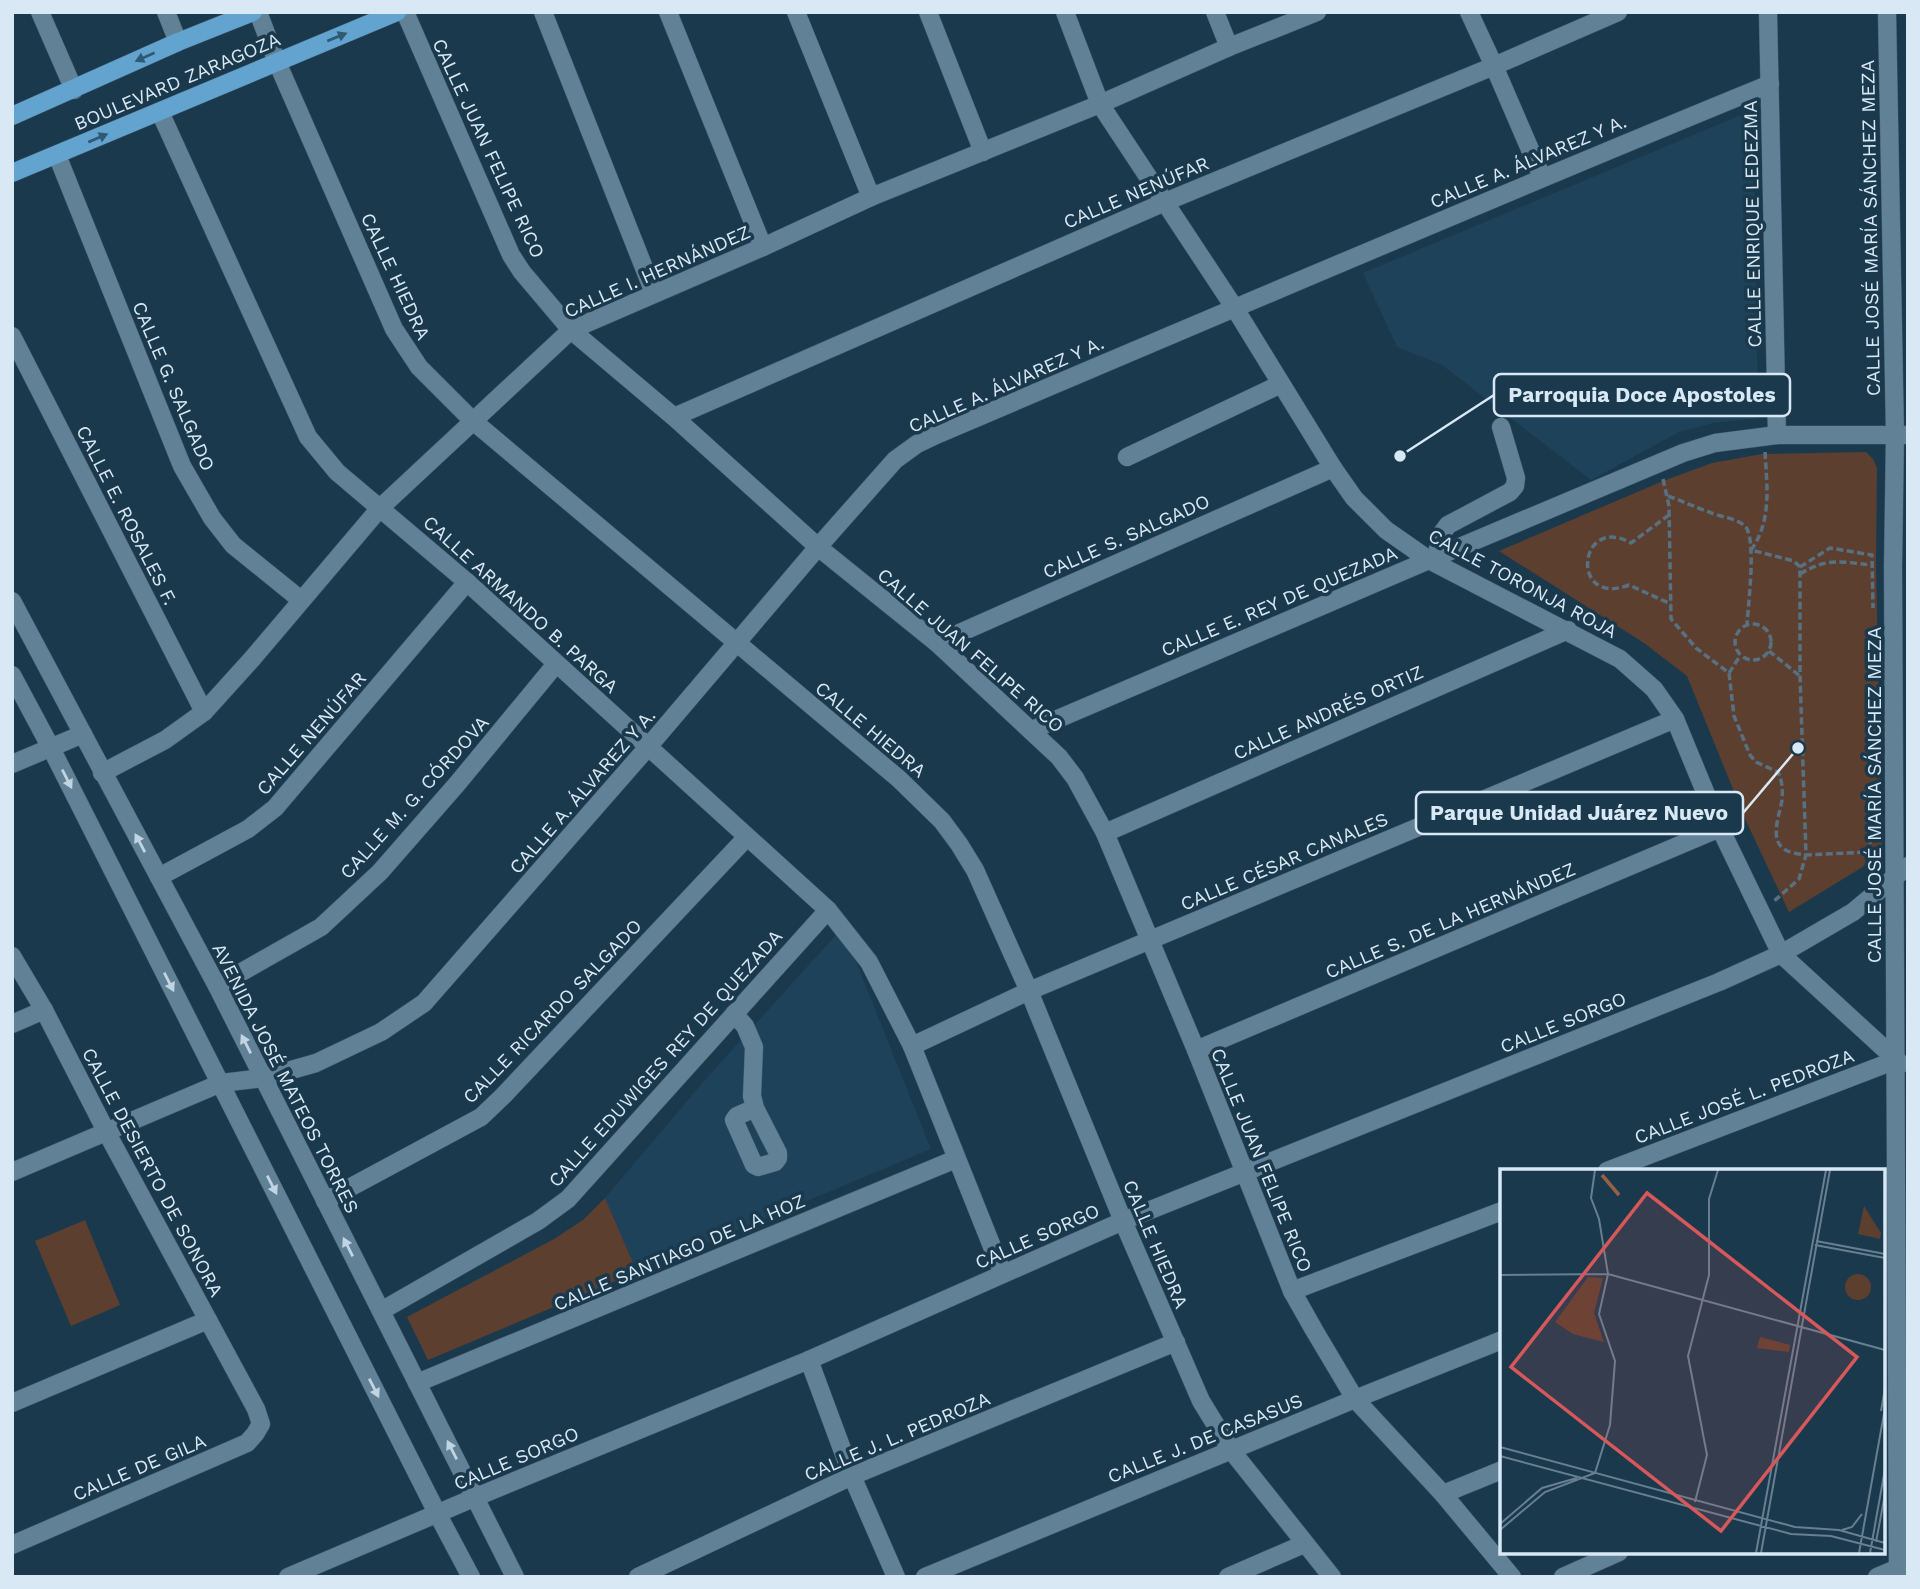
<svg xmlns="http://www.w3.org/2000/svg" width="1920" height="1589" font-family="'Work Sans',sans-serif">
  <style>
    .built { fill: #1e425a }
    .green { fill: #5d3f30 }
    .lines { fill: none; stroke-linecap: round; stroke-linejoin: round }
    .minor-casing { stroke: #3e5869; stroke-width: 19 }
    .major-casing { stroke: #3e5869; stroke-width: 19 }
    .path { stroke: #577182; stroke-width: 3.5; stroke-dasharray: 7 3.5; stroke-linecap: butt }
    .minor { stroke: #618197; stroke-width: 18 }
    .major { stroke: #62a4cf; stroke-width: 18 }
    .oneway { fill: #305973 }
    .oneway2 { fill: #c0d4e2 }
    .labels { text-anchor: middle; stroke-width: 7; stroke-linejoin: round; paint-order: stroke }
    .street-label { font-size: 19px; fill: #d8e9f5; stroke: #1b394c }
    .inset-river { fill: none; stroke: #976146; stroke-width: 3.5 }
    .inset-road { fill: none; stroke: #677f90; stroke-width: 2 }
    .view { fill: #d6585b; fill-opacity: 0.15; stroke: #d6585b; stroke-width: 3.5 }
    .inset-edge { fill: none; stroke: #d8e9f5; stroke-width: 3.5 }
    .leader { fill: none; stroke: #d8e9f5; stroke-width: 2.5 }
    .callout-dot { fill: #d8e9f5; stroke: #1b394c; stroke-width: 2.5 }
    .callout { fill: #1b394c; stroke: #d8e9f5; stroke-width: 2.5 }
    .callout-label { font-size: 21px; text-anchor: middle; font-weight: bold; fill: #d8e9f5 }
  </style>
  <rect width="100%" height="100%" fill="#1b394c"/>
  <!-- built -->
  <g class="built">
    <polygon points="1753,110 1758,418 1713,423 1679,432 1591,480 1442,365 1397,347 1363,273"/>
    <polygon points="836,935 851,949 931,1149 637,1272 605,1198 704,1081"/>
  </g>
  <!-- green -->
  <g class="green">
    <polygon points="1866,452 1873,459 1877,468 1876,566 1882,852 1861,868 1789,912 1746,821 1687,676 1644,643 1499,551 1663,481 1712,463 1762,454"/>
    <polygon points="605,1198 637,1272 428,1360 407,1317 554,1239 583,1220"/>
    <polygon points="85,1220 120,1305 71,1326 35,1241"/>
  </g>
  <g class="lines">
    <!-- minor casing -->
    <g class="minor-casing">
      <g id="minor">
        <polyline points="40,12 74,90"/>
        <polyline points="166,12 178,42"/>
        <polyline points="258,12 277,62 394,329 419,367 473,421 899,779 942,821 959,844 975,870 1029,991 1123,1221 1201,1401 1231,1450 1332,1577"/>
        <polyline points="405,12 511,255 522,272 571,330 674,417 818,547 937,643 1059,757 1075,778 1105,833 1196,1050 1292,1291 1314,1330 1355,1399 1443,1494 1512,1577"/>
        <polyline points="543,12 654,293"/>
        <polyline points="668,12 763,247"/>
        <polyline points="796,12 871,197"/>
        <polyline points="928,12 983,152"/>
        <polyline points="1065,12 1100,104 1234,307 1333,468 1354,498 1386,530 1429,560 1620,659 1654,689 1675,719 1720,828 1781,954 1901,1064"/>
        <polyline points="1215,12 1229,47"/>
        <polyline points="1469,12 1494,66 1542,177"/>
        <polyline points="1768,12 1777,435"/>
        <polyline points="1887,12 1895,435 1893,567 1898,1577"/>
        <polyline points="160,112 308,437 337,472 467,582 828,910 869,962 912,1046 1003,1274"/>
        <polyline points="57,155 182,466 212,518 233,545 301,600"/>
        <polyline points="12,336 204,712"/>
        <polyline points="674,417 1165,202 1494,66 1618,12"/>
        <polyline points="1127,457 1281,384"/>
        <polyline points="1436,557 1442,533 1448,525 1510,492 1515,486 1516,478 1501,427"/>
        <polyline points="12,601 217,986 515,1577"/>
        <polyline points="937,643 1333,468"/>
        <polyline points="12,675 51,748 437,1513 471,1577"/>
        <polyline points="1032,730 1429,560 1683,453 1715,443 1777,435 1908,435"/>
        <polyline points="12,764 83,734"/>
        <polyline points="102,773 165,740 204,712 252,659 380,508 571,330 763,247 871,197 1100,104 1229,47 1317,12"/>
        <polyline points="1105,833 1568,630"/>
        <polyline points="159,877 248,829 275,808 467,582"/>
        <polyline points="12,956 44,1010 107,1133 256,1409 261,1424 255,1434 247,1443 12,1545"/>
        <polyline points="217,986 321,927 380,872 457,784 556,664"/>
        <polyline points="734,1014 745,1026 754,1047 752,1096 755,1108 778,1153 778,1158 775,1162 758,1167 754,1165 734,1120 737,1116 755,1108"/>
        <polyline points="12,1024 44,1010"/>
        <polyline points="912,1046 1029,991 1675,719"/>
        <polyline points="1196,1050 1720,828"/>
        <polyline points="1607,1171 1896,1060"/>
        <path d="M12,1172L221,1083L263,1078L316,1063L381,1032L424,1003L648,747L818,547L895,460L917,444L936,435C1214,317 1491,198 1770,84"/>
        <polyline points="325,1201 481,1117 503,1096 747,837"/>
        <polyline points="1292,1291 1502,1211"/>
        <polyline points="381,1311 538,1221 568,1199 828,910"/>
        <polyline points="809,1360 852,1476 896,1577"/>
        <polyline points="417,1383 956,1159"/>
        <polyline points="12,1403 208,1320"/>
        <polyline points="1443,1494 1502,1470"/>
        <polyline points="288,1577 476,1497 809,1360 1123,1221 1719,982 1781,954 1853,912 1908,866"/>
        <polyline points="638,1577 852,1476 1176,1342"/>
        <polyline points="925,1577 1355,1399 1502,1340"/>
        <polyline points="1228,1577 1304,1544"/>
        <polyline points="1563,1577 1619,1552"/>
        <polyline points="1877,1577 1898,1568"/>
      </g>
    </g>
    <!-- major casing -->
    <g class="major-casing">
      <g id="major">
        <polyline points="12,116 178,42 253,12"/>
        <polyline points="12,173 397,12"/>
      </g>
    </g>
    <!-- path -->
    <g class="path">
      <path d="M1765,452C1767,486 1772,521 1751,550L1794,561L1800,567V676L1806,855L1870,852L1871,821L1875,811"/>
      <path d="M1663,479L1669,506L1671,619L1696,648L1729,673L1734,716L1750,755L1756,762L1778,772C1782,781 1783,789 1782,800C1780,814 1769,839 1784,849C1789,853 1799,854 1806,855L1799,879L1773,902"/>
      <path d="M1668,496C1682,501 1695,507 1709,512C1720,517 1736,518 1745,526C1757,538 1748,606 1747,624"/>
      <path d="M1669,515L1631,543C1578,513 1569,608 1629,585L1671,604"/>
      <polyline points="1800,567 1830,548 1872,555 1873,608"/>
      <path d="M1800,574C1828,557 1841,562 1871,565"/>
      <circle cx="1753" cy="642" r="18"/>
      <polyline points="1769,651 1800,676"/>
      <polyline points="1729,673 1740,656"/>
    </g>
    <!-- minor -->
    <use href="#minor" class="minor"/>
    <!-- major -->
    <use href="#major" class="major"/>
  </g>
  <!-- one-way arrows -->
  <defs><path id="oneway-solid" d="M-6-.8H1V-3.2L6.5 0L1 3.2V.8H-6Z" transform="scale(1.75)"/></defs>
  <g class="oneway">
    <use href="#oneway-solid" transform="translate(337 37) rotate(-22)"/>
    <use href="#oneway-solid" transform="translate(145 57) rotate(156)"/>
    <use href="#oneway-solid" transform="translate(98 138) rotate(-23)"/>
  </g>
  <g class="oneway2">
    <use href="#oneway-solid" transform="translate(67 779) rotate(63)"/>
    <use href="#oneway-solid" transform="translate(140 843) rotate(-118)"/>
    <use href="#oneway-solid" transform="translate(169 982) rotate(63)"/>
    <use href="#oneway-solid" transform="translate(246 1044) rotate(-117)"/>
    <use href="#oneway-solid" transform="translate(272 1185) rotate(63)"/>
    <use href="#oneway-solid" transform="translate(348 1247) rotate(-117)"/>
    <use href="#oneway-solid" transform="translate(374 1388) rotate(63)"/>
    <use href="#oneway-solid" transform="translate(452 1450) rotate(-117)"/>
  </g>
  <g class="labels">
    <!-- street labels -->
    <g class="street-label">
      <text transform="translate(177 81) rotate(-23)" y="7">BOULEVARD ZARAGOZA</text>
      <text transform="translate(489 148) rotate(65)" y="7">CALLE JUAN FELIPE RICO</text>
      <text transform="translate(1528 161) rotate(-23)" y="7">CALLE A. ÁLVAREZ Y A.</text>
      <text transform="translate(1136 192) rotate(-23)" y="7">CALLE NENÚFAR</text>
      <text transform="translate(1752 224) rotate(-91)" y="7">CALLE ENRIQUE LEDEZMA</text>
      <text transform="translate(1870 228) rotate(-91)" y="7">CALLE JOSÉ MARÍA SÁNCHEZ MEZA</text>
      <text transform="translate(657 271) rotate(-24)" y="7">CALLE I. HERNÁNDEZ</text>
      <text transform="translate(396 276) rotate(65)" y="7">CALLE HIEDRA</text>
      <text transform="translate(1006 384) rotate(-24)" y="7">CALLE A. ÁLVAREZ Y A.</text>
      <text transform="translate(174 386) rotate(67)" y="7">CALLE G. SALGADO</text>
      <text transform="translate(127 515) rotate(63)" y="7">CALLE E. ROSALES F.</text>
      <text transform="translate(1126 536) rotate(-24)" y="7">CALLE S. SALGADO</text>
      <text transform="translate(1523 583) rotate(28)" y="7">CALLE TORONJA ROJA</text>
      <text transform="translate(1279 601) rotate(-23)" y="7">CALLE E. REY DE QUEZADA</text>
      <text transform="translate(521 604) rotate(42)" y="7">CALLE ARMANDO B. PARGA</text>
      <text transform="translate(971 650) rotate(41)" y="7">CALLE JUAN FELIPE RICO</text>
      <text transform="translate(1328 712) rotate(-24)" y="7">CALLE ANDRÉS ORTIZ</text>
      <text transform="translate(871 729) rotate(40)" y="7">CALLE HIEDRA</text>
      <text transform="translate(311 733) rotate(-49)" y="7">CALLE NENÚFAR</text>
      <text transform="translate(582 791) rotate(-49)" y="7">CALLE A. ÁLVAREZ Y A.</text>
      <text transform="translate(1874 795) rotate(-90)" y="7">CALLE JOSÉ MARÍA SÁNCHEZ MEZA</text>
      <text transform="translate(414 797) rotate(-48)" y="7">CALLE M. G. CÓRDOVA</text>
      <text transform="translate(1284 861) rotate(-23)" y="7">CALLE CÉSAR CANALES</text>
      <text transform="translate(1450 920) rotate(-23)" y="7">CALLE S. DE LA HERNÁNDEZ</text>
      <text transform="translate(552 1011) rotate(-46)" y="7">CALLE RICARDO SALGADO</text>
      <text transform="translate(1563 1022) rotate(-22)" y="7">CALLE SORGO</text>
      <text transform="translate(665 1058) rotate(-48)" y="7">CALLE EDUWIGES REY DE QUEZADA</text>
      <text transform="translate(286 1078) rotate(63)" y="7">AVENIDA JOSÉ MATEOS TORRES</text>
      <text transform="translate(1744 1096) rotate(-21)" y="7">CALLE JOSÉ L. PEDROZA</text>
      <text transform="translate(1262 1160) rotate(68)" y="7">CALLE JUAN FELIPE RICO</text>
      <text transform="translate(153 1172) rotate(62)" y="7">CALLE DESIERTO DE SONORA</text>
      <text transform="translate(1037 1236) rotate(-24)" y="7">CALLE SORGO</text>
      <text transform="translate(1156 1244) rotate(67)" y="7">CALLE HIEDRA</text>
      <text transform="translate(679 1252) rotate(-23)" y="7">CALLE SANTIAGO DE LA HOZ</text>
      <text transform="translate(897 1436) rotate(-23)" y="7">CALLE J. L. PEDROZA</text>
      <text transform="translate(1205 1438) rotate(-22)" y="7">CALLE J. DE CASASUS</text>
      <text transform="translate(516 1458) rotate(-23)" y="7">CALLE SORGO</text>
      <text transform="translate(139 1467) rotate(-23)" y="7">CALLE DE GILA</text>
    </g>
  </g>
  <!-- overview -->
  <g transform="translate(1500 1169)">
    <rect width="385" height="385" fill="#1b394c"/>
    <path d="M364,37L381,64L380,70L358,65ZM345 118a13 13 0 1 1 26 0a13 13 0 1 1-26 0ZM88,108L103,109L94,144L104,173L73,165L55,153ZM260,168L290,176L289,183L257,179Z" fill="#5d3f30"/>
    <path class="inset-river" d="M102,6L119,26"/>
    <path class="inset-road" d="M316,72L385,85M315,76L385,89M0,106L108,105L385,181M381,242L385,219M0,278L295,358L339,361L385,374M0,287L291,365L331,367L385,381M195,333L207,286L188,187L209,106V30L218,1M0,355L42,319L77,309M0,361L45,323L95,304L110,256L115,192L99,145L108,105L99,50L91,29L95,1M342,361L352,358L362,345M376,373L385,325M256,384L326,1M261,384L330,1M359,384L385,239M370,384L385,300"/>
    <path class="view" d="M147,24L357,188L221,362L11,198Z"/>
    <rect width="385" height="385" class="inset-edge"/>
  </g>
  <!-- callouts -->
  <path class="leader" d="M1400 456L1494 395M1798 748L1743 813"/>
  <g class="callout-dot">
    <circle cx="1400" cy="456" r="7"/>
    <circle cx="1798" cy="748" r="7"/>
  </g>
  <g class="callout">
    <rect x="1494" y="374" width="296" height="42" rx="7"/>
    <rect x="1416" y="792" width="327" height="42" rx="7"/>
  </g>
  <g class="callout-label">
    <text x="1642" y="402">Parroquia Doce Apostoles</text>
    <text x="1579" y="820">Parque Unidad Juárez Nuevo</text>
  </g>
  <!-- border -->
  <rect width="1920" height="1589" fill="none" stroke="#d8e9f5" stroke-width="28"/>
</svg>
